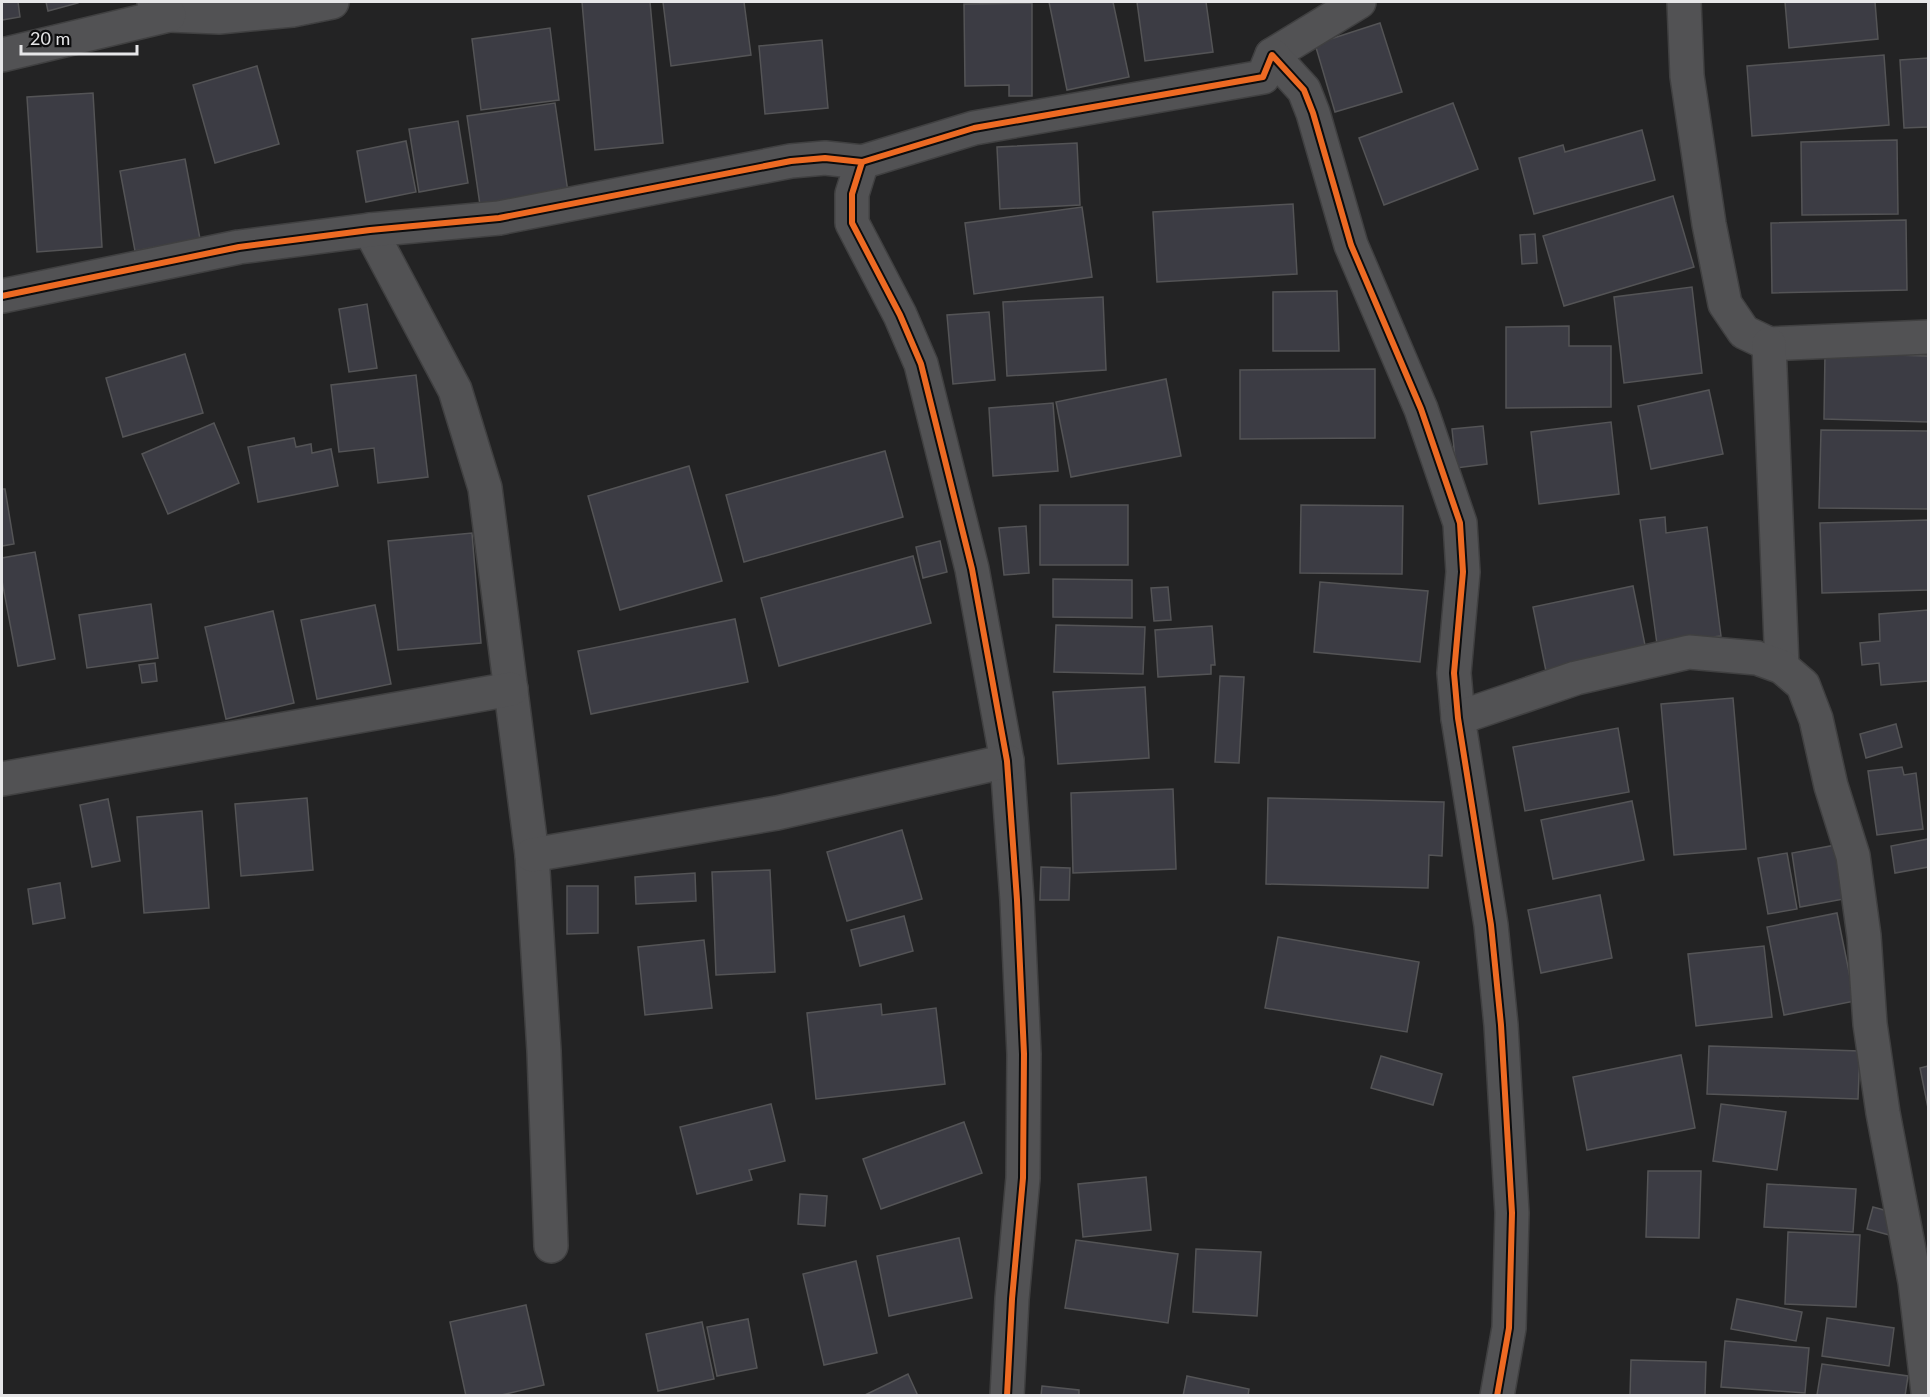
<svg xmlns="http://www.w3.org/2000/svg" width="1930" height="1397" font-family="Lato,sans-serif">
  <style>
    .building { fill: #3c3c44; stroke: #545456; stroke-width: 1.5 }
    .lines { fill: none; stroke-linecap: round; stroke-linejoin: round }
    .minor-casing { stroke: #404041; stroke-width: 36 }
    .minor { stroke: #525254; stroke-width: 33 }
    .cycleway-casing { stroke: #0c0c0d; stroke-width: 10 }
    .cycleway { stroke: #ed6a23; stroke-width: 6 }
  </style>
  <rect width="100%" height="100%" fill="#232324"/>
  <!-- building -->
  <g class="building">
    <polygon points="2,2 18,2 20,17 2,20"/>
    <polygon points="46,2 78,2 78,3 48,11"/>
    <polygon points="582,2 650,2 663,143 595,150"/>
    <polygon points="663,2 744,2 751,55 671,66"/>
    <polygon points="1049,2 1113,2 1129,77 1067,90"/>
    <polygon points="1137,2 1206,2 1213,52 1145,61"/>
    <polygon points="1785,2 1875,2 1878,39 1789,48"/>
    <polygon points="1032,3 1032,96 1009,96 1009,85 965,86 964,4"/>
    <polygon points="1380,23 1402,92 1335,112 1315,44"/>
    <polygon points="550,28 559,100 481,110 472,39"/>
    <polygon points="822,40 828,108 765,114 759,46"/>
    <polygon points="1884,55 1889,125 1752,136 1747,66"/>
    <polygon points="1928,58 1928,127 1904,128 1900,60"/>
    <polygon points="257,66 279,144 215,163 193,85"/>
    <polygon points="93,93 102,247 37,252 27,97"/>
    <polygon points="555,103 568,192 480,205 467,116"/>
    <polygon points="1453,103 1478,169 1384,205 1359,138"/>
    <polygon points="458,121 468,183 419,192 409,129"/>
    <polygon points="1642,130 1655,180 1534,214 1519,158 1563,145 1565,152"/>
    <polygon points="1897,140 1898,214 1802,215 1801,142"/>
    <polygon points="406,141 416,192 366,202 357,151"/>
    <polygon points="1077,143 1080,205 1000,209 997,147"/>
    <polygon points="185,159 200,239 135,251 120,171"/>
    <polygon points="1673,196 1694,267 1564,306 1543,236"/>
    <polygon points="1293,204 1297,274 1157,282 1153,212"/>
    <polygon points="1082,207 1092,277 974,294 965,223"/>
    <polygon points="1906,220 1907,290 1772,293 1771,223"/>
    <polygon points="1535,234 1537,263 1522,264 1520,235"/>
    <polygon points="1692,287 1702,373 1624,383 1614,297"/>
    <polygon points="1337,291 1339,351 1273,351 1273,292"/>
    <polygon points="1103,297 1106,370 1007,376 1003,302"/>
    <polygon points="367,304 377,368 349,372 339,309"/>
    <polygon points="989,312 995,380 953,384 947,315"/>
    <polygon points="1569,326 1569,346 1611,346 1611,407 1506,408 1506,327"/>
    <polygon points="1825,353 1928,356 1928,422 1824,419"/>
    <polygon points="185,354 203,413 123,437 106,378"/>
    <polygon points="1375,369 1375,438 1240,439 1240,370"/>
    <polygon points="416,375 428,477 378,483 374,448 339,452 331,385"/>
    <polygon points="1166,379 1181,456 1071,477 1056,402"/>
    <polygon points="1709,390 1723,454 1651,469 1638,406"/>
    <polygon points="1053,403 1058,471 993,476 989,408"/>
    <polygon points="1611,422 1619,494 1539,504 1531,432"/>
    <polygon points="214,423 239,483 168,514 142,454"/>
    <polygon points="1483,426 1487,464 1456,468 1452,429"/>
    <polygon points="1821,430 1928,431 1928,509 1819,508"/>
    <polygon points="294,438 296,447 311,444 312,453 331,449 338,486 258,502 248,447"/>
    <polygon points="885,451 903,517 744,562 726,495"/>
    <polygon points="689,466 722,581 620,610 588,496"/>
    <polygon points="2,489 5,489 14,544 2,546"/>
    <rect x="1040" y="505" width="88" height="60"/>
    <polygon points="1301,505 1403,506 1402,574 1300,573"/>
    <polygon points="1665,517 1666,533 1707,527 1721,636 1657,644 1640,520"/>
    <polygon points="1928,520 1928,590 1822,593 1820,523"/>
    <polygon points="1026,526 1029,573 1004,575 999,528"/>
    <polygon points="472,533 481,643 398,650 388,541"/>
    <polygon points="940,541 947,572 923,578 916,547"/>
    <polygon points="35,552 55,659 18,666 2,581 2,558"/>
    <polygon points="913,556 931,623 779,666 761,598"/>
    <polygon points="1053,579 1132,580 1132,618 1053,617"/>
    <polygon points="1320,582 1428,591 1420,662 1314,652"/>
    <polygon points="1633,586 1647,655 1547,676 1533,607"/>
    <polygon points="1168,587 1171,620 1154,621 1151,588"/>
    <polygon points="151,604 158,658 87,668 79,615"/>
    <polygon points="375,605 391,684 317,699 301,620"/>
    <polygon points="1928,610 1928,681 1881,685 1879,663 1862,665 1860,643 1880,641 1879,614"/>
    <polygon points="273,611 294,703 226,719 205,627"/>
    <polygon points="735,619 748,682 591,714 578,651"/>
    <polygon points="1056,625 1145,627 1143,674 1054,672"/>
    <polygon points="1212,626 1215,665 1211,665 1211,674 1158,677 1155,630"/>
    <polygon points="155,663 157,681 142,683 139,665"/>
    <polygon points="1220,676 1244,677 1239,763 1215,762"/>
    <polygon points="1145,687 1149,758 1058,764 1053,692"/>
    <polygon points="1733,698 1746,849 1674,855 1661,704"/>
    <polygon points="1896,724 1902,747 1866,758 1860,734"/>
    <polygon points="1618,728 1629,792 1525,811 1513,747"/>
    <polygon points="1902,767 1904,775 1916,773 1923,829 1877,835 1868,771"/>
    <polygon points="1173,789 1176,869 1073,873 1071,793"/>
    <polygon points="307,798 313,870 241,876 235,804"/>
    <polygon points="1268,798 1444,802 1442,856 1429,855 1428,888 1266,884"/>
    <polygon points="108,799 120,861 92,867 80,805"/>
    <polygon points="1632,801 1644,860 1553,879 1541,820"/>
    <polygon points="202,811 209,908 144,913 137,817"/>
    <polygon points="902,830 922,899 847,921 827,852"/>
    <polygon points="1928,839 1928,867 1895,873 1891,846"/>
    <polygon points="1836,845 1844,899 1800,907 1792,853"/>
    <polygon points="1787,853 1797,909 1768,914 1758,858"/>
    <polygon points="1041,867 1070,868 1069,900 1040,900"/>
    <polygon points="770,870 775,972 716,975 712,872"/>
    <polygon points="695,873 696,901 636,904 635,877"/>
    <polygon points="60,883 65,918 33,924 28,889"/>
    <polygon points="567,886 598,886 598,933 567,934"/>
    <polygon points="1600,895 1612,958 1541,973 1528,910"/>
    <polygon points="1837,913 1855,1001 1784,1015 1767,927"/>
    <polygon points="904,916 913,951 860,966 851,930"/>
    <polygon points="1278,937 1419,962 1407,1032 1265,1008"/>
    <polygon points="704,940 712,1008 645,1015 638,947"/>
    <polygon points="1764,946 1772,1017 1696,1026 1688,954"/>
    <polygon points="881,1004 882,1015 936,1008 945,1084 816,1099 807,1013"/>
    <polygon points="1709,1046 1860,1051 1858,1099 1707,1094"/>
    <polygon points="1681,1055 1695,1128 1587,1150 1573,1077"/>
    <polygon points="1381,1056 1442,1074 1433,1105 1371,1088"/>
    <polygon points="1928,1066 1928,1108 1920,1068"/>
    <polygon points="771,1104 785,1161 749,1170 752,1180 697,1194 680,1127"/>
    <polygon points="1721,1104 1786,1112 1777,1170 1713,1161"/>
    <polygon points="964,1122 982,1173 881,1209 863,1159"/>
    <polygon points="1648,1171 1701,1171 1699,1238 1646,1237"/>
    <polygon points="1146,1177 1151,1230 1083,1237 1078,1184"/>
    <polygon points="1767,1184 1856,1189 1853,1232 1764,1227"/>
    <polygon points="800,1194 827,1196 825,1226 798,1224"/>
    <polygon points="1873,1207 1899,1214 1893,1236 1867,1229"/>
    <polygon points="1788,1232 1860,1235 1856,1307 1785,1304"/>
    <polygon points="959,1238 972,1298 889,1316 877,1256"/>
    <polygon points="1076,1240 1178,1254 1168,1323 1065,1308"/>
    <polygon points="1196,1249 1261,1252 1257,1316 1193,1312"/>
    <polygon points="856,1261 877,1353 824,1365 803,1274"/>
    <polygon points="1737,1299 1802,1312 1796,1341 1731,1329"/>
    <polygon points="526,1305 544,1385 497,1396 466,1396 450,1322"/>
    <polygon points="1827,1318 1894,1328 1889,1366 1822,1356"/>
    <polygon points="748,1319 757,1368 717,1376 707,1327"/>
    <polygon points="702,1322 714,1379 658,1391 646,1334"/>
    <polygon points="1725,1341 1809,1348 1805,1393 1721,1387"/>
    <polygon points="1631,1360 1706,1362 1705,1396 1630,1396"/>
    <polygon points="1822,1364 1908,1376 1905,1396 1817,1395"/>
    <polygon points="908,1374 918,1396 863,1396"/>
    <polygon points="1187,1376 1249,1389 1248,1396 1183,1396"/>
    <polygon points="1042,1386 1079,1390 1079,1396 1041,1396"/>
  </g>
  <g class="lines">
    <!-- minor casing -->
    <g class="minor-casing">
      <g id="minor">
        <polyline points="154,2 169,15 219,17 292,10 332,2"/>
        <polyline points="1684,2 1687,76 1709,224 1725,304 1744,332 1769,344 1928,337"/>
        <polyline points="2,55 169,15"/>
        <polyline points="1272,55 1359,2"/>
        <polyline points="862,162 974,128 1263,77 1272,55 1304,90 1313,113 1351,245 1421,409 1460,523 1463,572 1454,673 1458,718 1491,925 1501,1025 1512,1213 1509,1328 1497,1396"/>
        <polyline points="370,230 455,390 485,488 532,855 544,1051 551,1246"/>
        <polyline points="2,296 239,247 370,230 499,218 791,161 825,158 862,162 852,194 852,223 900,315 921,364 972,569 1007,761 1017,900 1024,1054 1023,1178 1012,1299 1007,1396"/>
        <polyline points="1769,344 1782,667"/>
        <polyline points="1458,718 1576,678 1689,652 1757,658 1782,667 1803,685 1816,719 1831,786 1853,856 1864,936 1870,1024 1883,1113 1915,1282 1928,1392"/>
        <polyline points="2,779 511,689"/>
        <polyline points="532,855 777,813 1007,761"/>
      </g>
    </g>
    <!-- minor -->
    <use href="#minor" class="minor"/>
    <!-- cycleway casing -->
    <g class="cycleway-casing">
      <g id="cycleway">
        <polyline points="862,162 974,128 1263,77 1272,55 1304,90 1313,113 1351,245 1421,409 1460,523 1463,572 1454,673 1458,718 1491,925 1501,1025 1512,1213 1509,1328 1497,1396"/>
        <polyline points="2,296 239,247 370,230 499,218 791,161 825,158 862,162 852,194 852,223 900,315 921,364 972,569 1007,761 1017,900 1024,1054 1023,1178 1012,1299 1007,1396"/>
      </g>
    </g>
    <!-- cycleway -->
    <use href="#cycleway" class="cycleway"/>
  </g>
  <!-- border -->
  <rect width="1930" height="1397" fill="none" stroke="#e6e6e8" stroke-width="6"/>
  <!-- scale -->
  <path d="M21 45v9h116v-9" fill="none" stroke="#e6e6e8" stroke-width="3"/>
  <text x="30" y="45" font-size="18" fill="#e6e6e8" stroke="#0c0c0d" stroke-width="4.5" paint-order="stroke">20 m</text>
</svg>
